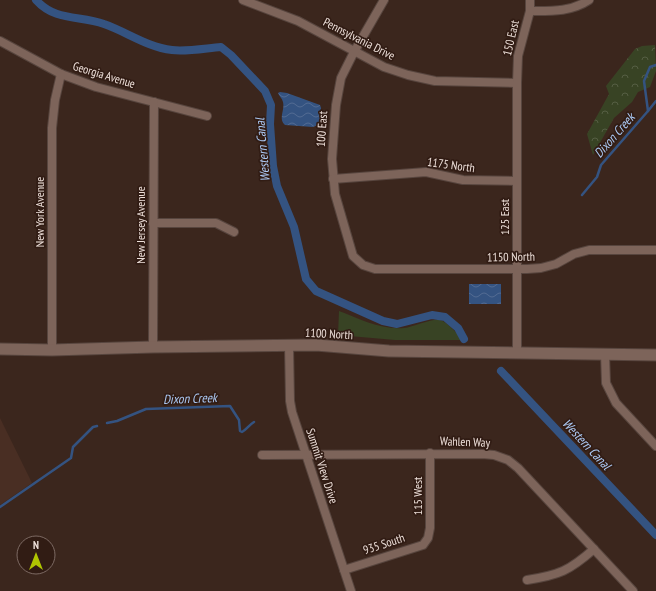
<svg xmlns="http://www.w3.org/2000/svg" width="656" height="591" font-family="'PT Sans Narrow',sans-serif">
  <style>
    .built { fill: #492e23 }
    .forest { fill: url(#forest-crowns) }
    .park { fill: #384324 }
    .water { fill: url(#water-waves) }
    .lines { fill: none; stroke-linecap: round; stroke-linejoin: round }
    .stream { stroke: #345381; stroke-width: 2.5 }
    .canal { stroke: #345381; stroke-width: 8 }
    .street-casing { stroke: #57453e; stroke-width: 10 }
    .secondary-casing { stroke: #57453e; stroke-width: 13 }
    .street { stroke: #7d645a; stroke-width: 8 }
    .secondary { stroke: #7d645a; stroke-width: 11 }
    .labels { text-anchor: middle; stroke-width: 3.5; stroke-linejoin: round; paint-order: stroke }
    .street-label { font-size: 12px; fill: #eee0da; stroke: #311c14 }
    .water-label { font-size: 13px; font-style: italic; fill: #accaf5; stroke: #311c14 }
  </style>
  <defs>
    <pattern id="forest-crowns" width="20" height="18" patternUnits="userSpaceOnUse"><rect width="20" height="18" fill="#384324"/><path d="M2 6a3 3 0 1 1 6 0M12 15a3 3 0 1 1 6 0" fill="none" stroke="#555e43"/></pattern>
    <pattern id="water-waves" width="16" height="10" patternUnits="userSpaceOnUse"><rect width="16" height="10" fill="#345381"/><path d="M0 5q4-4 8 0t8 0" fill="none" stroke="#526b92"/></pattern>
  </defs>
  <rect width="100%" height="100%" fill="#3b261d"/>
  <!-- built -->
  <polygon class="built" points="0,418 32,483 0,505"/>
  <!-- forest -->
  <polygon class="forest" points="655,45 656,71 650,87 638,92 632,102 614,118 593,155 587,134 609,94 606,86 635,49 642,46"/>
  <!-- park -->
  <path class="park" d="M339,311C360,319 381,330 404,328C414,327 431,318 440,320C448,322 457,334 463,340H395L338,335Z"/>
  <!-- water -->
  <g class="water">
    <path d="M280,92L287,93L320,105L321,108L320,124L313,127L285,125C278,119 285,110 283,102C282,98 279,96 278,93Z"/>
    <rect x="469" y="284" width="32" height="20"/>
  </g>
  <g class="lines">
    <!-- stream -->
    <g class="stream">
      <polyline points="648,111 656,101"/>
      <polyline points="582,195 597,177 601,165 648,111 644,81 650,67 656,65"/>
      <path d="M107,423L117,421L146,409L230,406L239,420L240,431L242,432C246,430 249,425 254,422"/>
      <polyline points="0,507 71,458 73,447 93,427 97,426"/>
    </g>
    <!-- canal -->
    <g class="canal">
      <path d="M36,0C56,22 80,15 104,24C127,32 147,47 172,50C186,52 207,48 221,47L231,55L265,91L271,105L270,124L273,166L277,186L294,227L306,279L316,291L383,321L397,324L432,315L445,317L458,328L464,339"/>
      <polyline points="501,371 656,535"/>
    </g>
    <!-- street casing -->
    <g class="street-casing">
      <g id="street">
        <polyline points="243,0 298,21 384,67 408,75 435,81 517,83"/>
        <polyline points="384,0 354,52 341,78 336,105 332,159 335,194 353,256 363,265 375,269 527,269 541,268 556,264 574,254 589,250 656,250"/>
        <path d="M530,11C551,11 571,12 589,0"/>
        <polyline points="0,41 61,74 96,87 207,116"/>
        <polyline points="333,179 426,172 463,180 517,181"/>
        <polyline points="153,223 216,223 234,232"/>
        <polyline points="289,345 290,401 292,412 351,591"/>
        <polyline points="153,347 154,102"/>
        <polyline points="52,350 52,128 55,100 61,74"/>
        <polyline points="517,352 517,83 518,56 530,11 530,0"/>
        <polyline points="605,354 606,383 616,403 656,446"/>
        <polyline points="262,455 482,454 494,455 508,460 518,468 633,591"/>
        <polyline points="344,570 423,545 428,538 430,528 430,453"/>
        <path d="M527,580C559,575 569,571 594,549"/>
      </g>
    </g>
    <!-- secondary casing -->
    <g class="secondary-casing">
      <polyline id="secondary" points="0,349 52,350 153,347 316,345 389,351 656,355"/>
    </g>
    <!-- street -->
    <use href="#street" class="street"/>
    <!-- secondary -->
    <use href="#secondary" class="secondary"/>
  </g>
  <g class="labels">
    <!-- street labels -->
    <g class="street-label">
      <text transform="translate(511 38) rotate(-77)" y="4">150 East</text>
      <text transform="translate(359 39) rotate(27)" y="4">Pennsylvania Drive</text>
      <text transform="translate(104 75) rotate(17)" y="4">Georgia Avenue</text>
      <text transform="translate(322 129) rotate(-86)" y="4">100 East</text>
      <text transform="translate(451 165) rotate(8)" y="4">1175 North</text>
      <text transform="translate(40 212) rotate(-90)" y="4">New York Avenue</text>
      <text transform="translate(505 217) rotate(-90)" y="4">125 East</text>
      <text transform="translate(141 225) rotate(-90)" y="4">New Jersey Avenue</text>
      <text transform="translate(511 257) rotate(-1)" y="4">1150 North</text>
      <text transform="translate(329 334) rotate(3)" y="4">1100 North</text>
      <text transform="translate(465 442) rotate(2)" y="4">Wahlen Way</text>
      <text transform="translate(322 466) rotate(72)" y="4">Summit View Drive</text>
      <text transform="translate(418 496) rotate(-90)" y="4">115 West</text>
      <text transform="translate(384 544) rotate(-18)" y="4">935 South</text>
    </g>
    <!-- water labels -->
    <g class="water-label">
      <text transform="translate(614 135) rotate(-49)" y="5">Dixon Creek</text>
      <text transform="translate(262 150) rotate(-95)" y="5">Western Canal</text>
      <text transform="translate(190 398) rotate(-2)" y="5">Dixon Creek</text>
      <text transform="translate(587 444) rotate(47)" y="5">Western Canal</text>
    </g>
  </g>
  <!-- north arrow -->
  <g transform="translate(36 555)"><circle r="19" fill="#311c14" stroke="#7d6a63"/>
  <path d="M0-3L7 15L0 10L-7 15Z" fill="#b0c502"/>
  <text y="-6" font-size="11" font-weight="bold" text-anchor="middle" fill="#eee0da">N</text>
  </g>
</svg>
